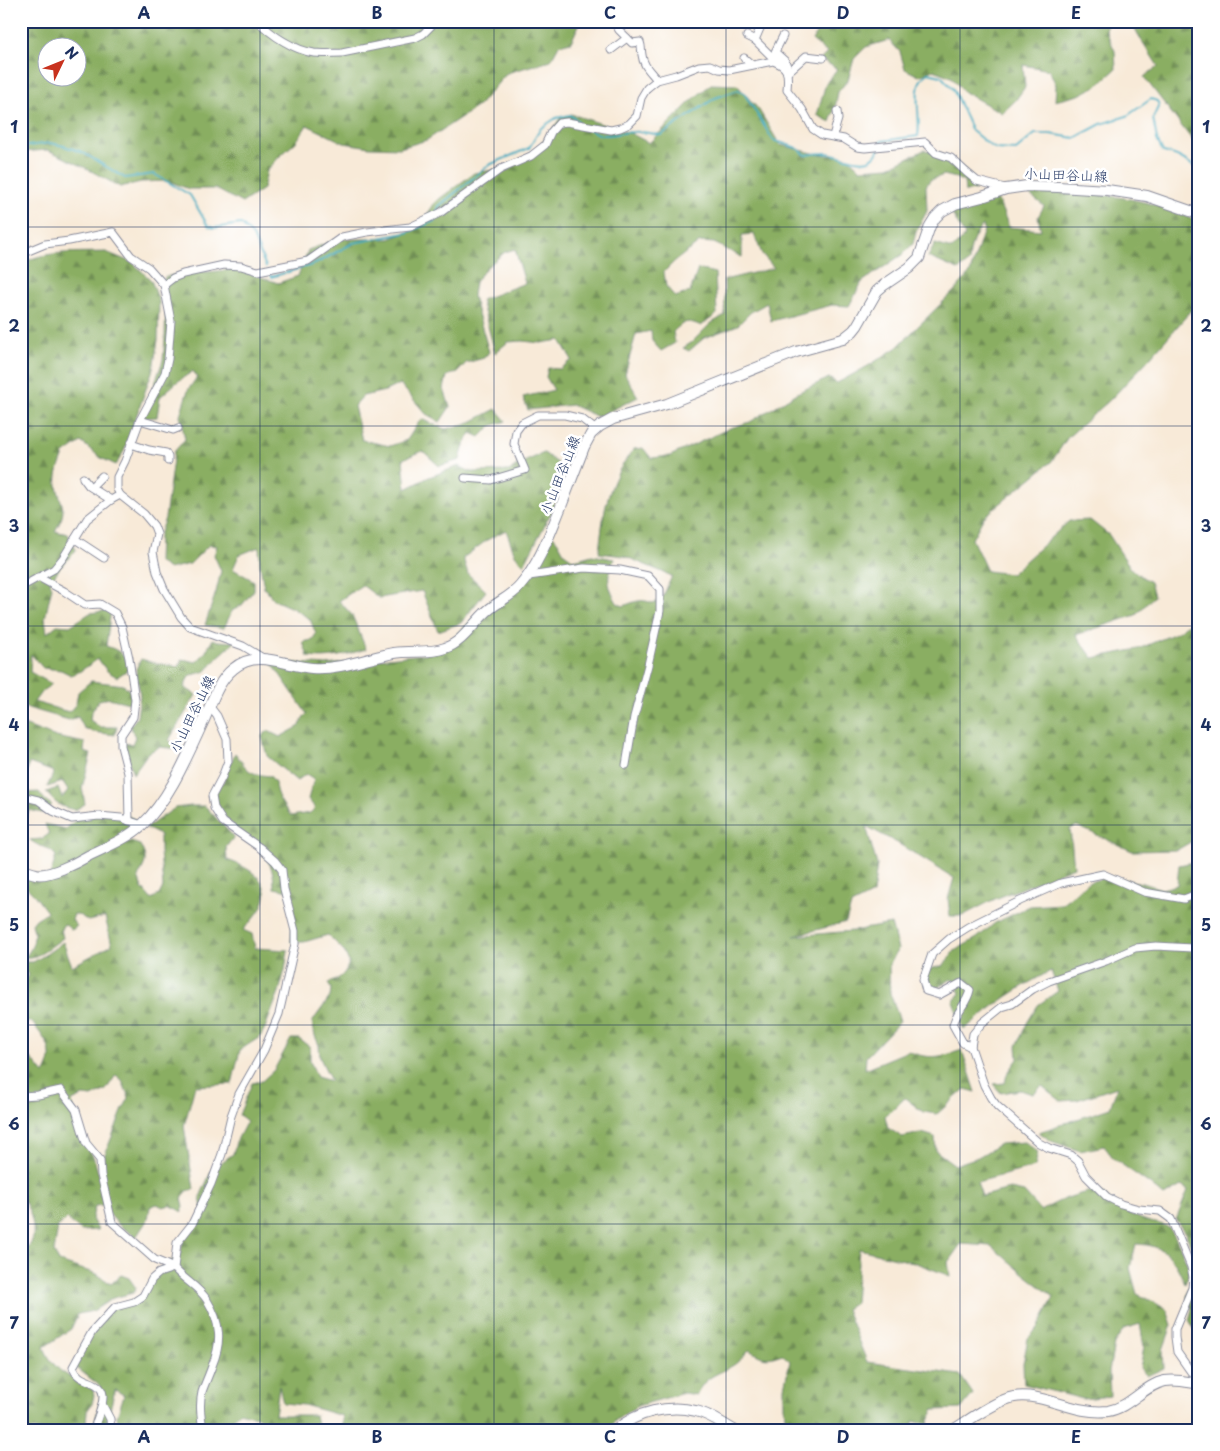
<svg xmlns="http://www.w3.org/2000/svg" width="1220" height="1451" font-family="'Playpen Sans','Klee One',sans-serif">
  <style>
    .forest { fill: url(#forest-firs); stroke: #526e60; fill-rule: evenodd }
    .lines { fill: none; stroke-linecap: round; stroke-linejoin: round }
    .stream { stroke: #40aac0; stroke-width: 2 }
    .street-casing { stroke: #8a8c9b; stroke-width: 9 }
    .secondary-casing { stroke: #8a8c9b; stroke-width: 12 }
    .street { stroke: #fff; stroke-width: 7 }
    .secondary { stroke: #fff; stroke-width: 10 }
    .grid { fill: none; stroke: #1b2f5e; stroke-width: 1; stroke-opacity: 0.55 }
    .labels { text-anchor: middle; stroke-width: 5; stroke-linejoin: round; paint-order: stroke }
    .street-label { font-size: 14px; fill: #1b2f5e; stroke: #fff }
    .neatline { fill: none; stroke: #1b2f5e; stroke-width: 2 }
    .grid-label { font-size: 16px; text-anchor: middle; font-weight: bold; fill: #1b2f5e }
  </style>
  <defs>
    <pattern id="forest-firs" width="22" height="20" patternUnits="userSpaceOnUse" patternTransform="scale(1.25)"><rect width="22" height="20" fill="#8aae62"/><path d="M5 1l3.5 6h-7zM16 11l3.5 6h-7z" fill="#708e54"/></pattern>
  </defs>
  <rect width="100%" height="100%" fill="#fff"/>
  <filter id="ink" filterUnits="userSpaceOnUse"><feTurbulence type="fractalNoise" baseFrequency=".02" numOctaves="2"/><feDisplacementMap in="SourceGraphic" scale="10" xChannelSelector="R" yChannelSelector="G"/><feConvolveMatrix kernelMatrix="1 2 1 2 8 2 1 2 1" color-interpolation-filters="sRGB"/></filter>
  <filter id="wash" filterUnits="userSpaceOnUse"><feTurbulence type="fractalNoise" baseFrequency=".0096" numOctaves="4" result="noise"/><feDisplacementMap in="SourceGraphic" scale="20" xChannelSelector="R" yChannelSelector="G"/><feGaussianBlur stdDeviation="1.12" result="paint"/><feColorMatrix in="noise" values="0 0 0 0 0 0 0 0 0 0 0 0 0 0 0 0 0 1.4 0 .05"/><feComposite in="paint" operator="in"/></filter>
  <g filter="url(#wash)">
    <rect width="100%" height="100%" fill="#f8ead8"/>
    <!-- forest -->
    <g class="forest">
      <path d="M21,21H585L580,23L571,42L559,45L551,60L507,73L478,106L427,140L400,148L370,147L344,143L307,125L296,142L279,157L267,171L263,189L242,203L216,189H189L168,181L141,182L120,187L84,167L48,150L21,152ZM48,48H78V78H48Z"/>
      <polygon points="824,21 1107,21 1106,31 1115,51 1116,69 1098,85 1079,95 1055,101 1056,85 1049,70 1023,65 1025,87 1015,101 1002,113 964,92 951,77 934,70 919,76 905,69 900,52 889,40 866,47 854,59 848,80 838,92 835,108 830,122 817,115 826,83 837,69 821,59 827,53 812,40"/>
      <polygon points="1131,21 1199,21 1199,149 1144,77 1158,66 1140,38"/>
      <path d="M711,84L737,85L759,110L780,145L817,154L847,157L860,169L889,167L924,150L935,152L960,166L980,185L974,190L965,192L964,182L956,178L944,175L930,180L926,186L927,211L916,232L913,244L903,254L862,282L849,306L832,305L771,321L767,303L751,312L738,325L704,338L689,351L683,348L691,343L710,324L725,315L724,280L774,268L762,254L754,234L742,235V257L714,243L700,242L675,261L664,272L666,286L675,297L690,292L698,269L715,273L717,314L701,326C687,319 683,322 673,332L675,343L661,351L652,341L651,331L636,334L625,374L638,397L598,417L572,405L528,410L523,397L554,390L546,377L548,368L560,369L572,360L560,340L541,343L523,341L508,342L495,353L481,300L525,283L515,249L505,252L487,267L475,282L473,296L489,352L484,358L466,363L458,372L447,376L444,389L450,407L440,422L426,414L400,384L385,391L363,396L354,406L362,440L390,446L407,440L421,419L445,429L465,425L496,409L506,421L491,426L480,437L471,433L464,445L460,460L439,466L423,451L403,459L406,489L429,477L459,466L471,472L509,471L519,464L544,453L562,466L555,486L553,509L524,565L515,555L506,530L487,540L463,558L468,574L486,591L461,623L438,631L422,591L379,598L362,585L339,601L352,615L366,649C345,655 330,660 308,657L303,642L312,640L316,634L310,619L292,608L274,600L264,588L260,565L259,547L239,555L233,569L254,581V590L242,605L232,611L224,628L205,625L216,592L221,571L214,555L217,546L209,545L190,564L169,569L158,562L159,535L165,518L174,452L185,439L180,415L188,390L197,377L193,371L177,382L160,397L157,417L143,418L163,360L165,339L166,302L164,281L165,277L190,271L208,272L238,269L278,283L298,276L308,250L339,239H389L419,228L435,202L474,173L501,169L536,151L560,119L571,114L630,133L649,143L689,103Z"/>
      <path d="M1025,191C1070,192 1115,193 1159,206C1173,210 1186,217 1199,222V306H1195L1149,359L1110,400L1068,437L1052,461L984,517L972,539L987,571L1011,574L1069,521L1090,520L1109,535L1132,570L1150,582L1154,596L1136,615L1076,635L1093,658L1138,649L1176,633L1199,616V837L1177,850L1132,851L1077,826L1070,829L1074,867L995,899L962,916H950L948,899L954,878L899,844L866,826L877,865L873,894L851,905L846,922L794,936L853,931L891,924L898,949L889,965L890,993L900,1021L866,1057L865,1069L908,1051C928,1060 942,1057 962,1050L976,1092L965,1089L937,1114L923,1112L905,1098L885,1116L888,1128L902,1137L922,1133L935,1137L936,1151L955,1165L978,1157L1000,1144L1025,1142L1038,1152L1035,1167L977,1182L982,1196L1010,1189L1024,1192L1041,1211C1058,1200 1079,1193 1098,1190C1113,1203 1128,1215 1147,1221C1153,1223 1160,1223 1166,1226C1177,1233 1184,1258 1190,1270L1185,1284C1174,1258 1166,1245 1136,1244L1130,1268L1137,1294L1154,1302L1167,1310L1172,1325L1163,1350L1164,1368L1147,1376L1140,1368L1144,1347L1140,1324L1124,1329L1114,1344L1109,1371L1110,1396L1083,1399L1024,1384L1023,1364L1028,1338L1038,1328L1054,1297L1024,1274L991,1246L961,1244L948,1262L950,1276L916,1263L859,1249L855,1303L846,1309L867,1362L960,1375L973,1394L961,1409L933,1410L928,1424L914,1421L909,1430H799L786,1424L784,1407V1387L790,1361L782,1354C766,1360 764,1359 749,1350C744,1355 738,1363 732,1366C713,1377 707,1375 696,1395L684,1393L637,1406L616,1420L607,1430H400L399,1428L394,1430H342V1416L304,1405L283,1403L279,1386L275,1415H315L318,1430H267L259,1417L239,1412L223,1430H119L117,1416L124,1395L115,1390L108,1417L107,1430H93L100,1400V1386L73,1365L99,1319L116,1305L139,1298L157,1270L181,1254L183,1236L197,1224L203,1214L200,1197L212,1169L233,1154L236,1142L247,1121L239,1115L252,1083L262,1081L274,1070L291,1039H299L310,1047V1061L317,1077L331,1081L320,1058L319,1045L315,1036L312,1022L330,997L331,989L328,983C340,979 346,974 349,962L344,951L328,935L304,942H291L294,909L289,891L274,888C274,878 273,870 268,861C266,856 262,853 258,849C242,831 219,820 215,794L223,782L235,753C248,770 247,774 270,776L275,782C275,795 283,805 291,816L310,813L315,808L308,799L314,779L306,774L297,781L267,756L262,736L268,731L280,737L300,726L302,719L307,714C294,696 283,678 270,661L326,665L441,652L488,602L519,584L553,536L558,542L564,553L574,560L592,555L614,559C606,579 607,584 617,603L623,606C634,602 641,598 652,603L661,601L672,576L624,556L599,553C602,523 605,496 620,469C624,462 629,455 634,449L643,448L651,458L670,456L730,428L750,422L799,392L829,378L837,383L868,366L896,348L956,289L970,273L984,230L983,225C973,236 970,247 969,262L958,270L928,257L935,244L952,249L965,236L950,211C965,205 982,200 998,200L1009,227L1041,230L1038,217L1044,206Z"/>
      <path d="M106,252L133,263L151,280L159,301L158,340L153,369L124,451L116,465L101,458L81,442L64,454C61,463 55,475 57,485C61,508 69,508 55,531L68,534L76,550L59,569L50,582L52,587L45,618L47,633L57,625L70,626L90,613L111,610L106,646C119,650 126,655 129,669L117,677L107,671L98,659L79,672L71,675L61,670L43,668L31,654L30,672L52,684L42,691L34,702L69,712L76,704L78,692L91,681L124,685L133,694L129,703L108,698L99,700L91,713L90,720L100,727H117L115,735L93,732L84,728L78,717L69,720L21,706V264C42,250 81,253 106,252Z"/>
      <polygon points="213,639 218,641 235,642 218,657 206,671 189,676 184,687 196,695 169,740 179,749 159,747 148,753 133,774 123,743 132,744 135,737 130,726 137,717 140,696 136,669 141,659 155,663 179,667 182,659 196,662 205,653"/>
      <path d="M21,724L56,737L85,743L84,752L91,754L82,788L85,804L75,810C61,807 55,804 46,792L58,788L62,798L68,790L63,782L47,787L54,772L29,763L27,774L21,786Z"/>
      <polygon points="39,792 45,800 52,805 42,813 29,810 24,824 21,826 21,793"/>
      <path d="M191,806H205L234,837L226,847L227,860C242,865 267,876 265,896C264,909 251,921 243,930L252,934L255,948L288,950L285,970L279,992L265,1028L260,1037L240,1050L232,1084L195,1086L184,1126L194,1189L187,1191L182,1199L184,1206L182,1212L170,1205L163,1207L157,1204L150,1207L148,1219L136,1237L120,1226L109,1214L102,1173L105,1154L123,1109L129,1098L122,1080L116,1075L106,1090L92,1097L83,1096L72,1101L77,1127L93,1156L100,1178L103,1205L95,1206L92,1219L98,1230L81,1231L67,1219L58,1226L54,1252L59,1262L97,1274L111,1284L121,1275L129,1278L136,1288L133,1293L113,1298L93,1311L78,1314L71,1329L44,1347C53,1371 70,1378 92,1386L94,1395L92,1404L87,1411L86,1423L82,1428L72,1427L68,1430H21V1253C42,1243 32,1211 21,1196V1054L27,1053L44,1074C58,1051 45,1040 31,1021L21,1025V990L29,975L21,968V962H33L48,953L63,942L72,966L112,945L105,917L88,921L81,916L74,914L72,920L77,926L72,930L64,924L61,929L63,938C51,946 39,959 25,957C34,947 36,937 32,924L36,919L47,912L35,896L21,882V872L50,876L56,856C50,847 38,847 30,840L42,839L49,834L45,824L66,829C73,823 80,814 88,812L128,816L136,820L128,830L125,840L140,845C148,860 146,862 138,877L142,888L151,899L159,895L163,887L160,852V835L146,828L175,808Z"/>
      <path d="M1199,861V1337L1189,1320L1192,1309L1187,1297L1189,1288L1198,1267L1196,1256L1185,1233L1176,1220L1188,1190L1181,1186L1164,1196L1151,1185L1114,1159L1104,1146L1080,1151L1051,1141L1039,1132L1110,1108L1117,1087L1077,1100L1061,1101L1042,1086L1033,1094L1020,1090L1001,1093L993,1084L1005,1083L1007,1074L1018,1059L1017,1046L1027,1023L1038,1005L1058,991L1051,971C1020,986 990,1007 964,1030L953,1002L960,993L952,979L931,990L923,970L943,966L954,951L977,938L995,923L1030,906L1061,904L1074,894L1088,882L1110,877L1143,883L1162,889L1177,885L1179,865Z"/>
    </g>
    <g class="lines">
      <!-- stream -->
      <g class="stream">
        <path d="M588,128C604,141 615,132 633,132C642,131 652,134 661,135L715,98L738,90L744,93L773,140L797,148L806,155C812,154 820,153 826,153C842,154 872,173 879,148"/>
        <path d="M880,143L881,141L918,136C921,119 914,96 920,82C921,78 925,76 928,73L941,76L953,89L972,131L988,144L996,149L1016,150L1035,134H1050L1075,138L1101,124L1127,116L1151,99L1157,101L1159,105L1153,118L1157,140L1163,152C1177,154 1188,162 1199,170"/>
        <polyline points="21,147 50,143 64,146 82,152 125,178 154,174 190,195 208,226 214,228 241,224 253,236 266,267"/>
        <polyline points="437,212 439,206 489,165 529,148 541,128 556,118 570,115 578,121"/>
        <polyline points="268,271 271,277 315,264 353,243 406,233 434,221 435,219"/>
      </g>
    </g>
  </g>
  <g filter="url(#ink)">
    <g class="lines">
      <!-- street casing -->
      <g class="street-casing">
        <g id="street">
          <path d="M258,21C271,35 294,50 314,53C323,54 333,53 342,53L415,38L423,34L436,21"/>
          <path d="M614,21L619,30L632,43L640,42C642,47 641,50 642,55C643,66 651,72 657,80"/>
          <polyline points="747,36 755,40 777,62"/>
          <polyline points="783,36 775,52 785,61 787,66 786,68"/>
          <polyline points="755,40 761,26"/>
          <polyline points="611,50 627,38"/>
          <polyline points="744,58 752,65"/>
          <polyline points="787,73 806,56 823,58"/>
          <polyline points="833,136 838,119 837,111"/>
          <polyline points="21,254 45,244 69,241 113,232 131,256 149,268 164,285 171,321 168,359 165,373 140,420 125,461 117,477 117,489 120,495 144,514 154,526 157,534 153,552 157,572 164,589 181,617 190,627 243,646 263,658"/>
          <path d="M164,285L173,278L183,274L224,265L241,266L258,271L308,261L342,237L367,232L410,227L440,213L501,169L531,156L545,145L551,132L559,123L567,122L611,130L620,128L629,124L637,116L641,98L647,88L657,80L676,75L699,66L710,65L719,69L729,70L773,61C790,67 788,75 787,90L802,109L813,129L822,135L844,139L857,147L865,148L925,142L936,153L951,158L966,172L977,181L1005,188"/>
          <polyline points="140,420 173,430 178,428"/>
          <polyline points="131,444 149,450 166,453 168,457 168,461"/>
          <polyline points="83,478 89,486 111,500"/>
          <polyline points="465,478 491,480 525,470 514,444 516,431 522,423 538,415 565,415 582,419 596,430"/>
          <polyline points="91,487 102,476"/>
          <polyline points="75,539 104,558"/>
          <polyline points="529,576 584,568 620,570 648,576 660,589 660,611 648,665 634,717 626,765"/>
          <polyline points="38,577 64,591 85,605 100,604 115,613 122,627 129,658 135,700 133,717 121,735 121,746 128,773 129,821"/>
          <polyline points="21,587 54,569 63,558 87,519 111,500 120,495"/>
          <polyline points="21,796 38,800 53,811 72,819 99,816 121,818 142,825"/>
          <polyline points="1199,946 1192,948 1156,946 1135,948 1106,961 1049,981 1033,989 1012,1004 1002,1007 982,1023 973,1034 971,1047 984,1085 991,1098 997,1106 1039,1143 1049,1148 1071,1155 1078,1161 1086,1176 1107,1197 1121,1204 1139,1209 1160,1211 1171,1219 1191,1267 1193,1277 1192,1288 1175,1329 1175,1337 1177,1352 1191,1372 1199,1375"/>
          <path d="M971,1047L963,1043L953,1025C957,1010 967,1004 970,990L961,983L939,995L926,991L923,980L932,954L949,939L968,927L1020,901L1061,883L1103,874L1144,892L1184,899L1199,893"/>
          <path d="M21,1096L38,1095L61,1090L76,1110L86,1143L100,1160L101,1175L112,1222L155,1260L174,1268L159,1273L152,1279L143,1296L134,1302L115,1307L92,1332L73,1367C78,1385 101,1378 103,1395C104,1406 96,1419 94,1430"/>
          <polyline points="102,1404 110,1419 111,1430"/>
          <polyline points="968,1421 972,1430"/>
          <path d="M203,1430C201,1416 199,1405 202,1392C205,1383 209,1375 212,1366C222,1342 221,1323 207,1300C199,1287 184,1280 174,1268L177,1243L192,1224L211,1184L222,1154L231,1116L239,1094L264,1050L279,1014L295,944V931L284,889L282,870L275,861L259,847L223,822L214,808L212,796L222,777L228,761L227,739L217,716L210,707"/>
        </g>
      </g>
      <!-- secondary casing -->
      <g class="secondary-casing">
        <g id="secondary">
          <path d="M21,869C26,871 31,873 36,874C49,877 76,863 88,856C106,847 127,839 142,825C170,799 188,754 204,720C212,702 218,681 233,669C257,648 286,666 312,668C340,670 367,658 394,653C410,650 429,654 445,648C461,643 471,627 483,615C494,603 510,598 520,586C539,564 549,536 560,509C568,488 576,468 584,447L591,434L600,426L613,419L667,404L796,352L843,339L853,331L857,326L877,291L884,285L909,268L919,258L930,226L935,218L942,211L955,204L982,197L1006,189L1027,186L1058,187L1107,190L1147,196L1199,214"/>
          <path d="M616,1430C636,1412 669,1404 696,1411C710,1414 721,1423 734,1430"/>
          <path d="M953,1430C969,1420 997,1400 1014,1397C1043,1392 1074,1415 1108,1411C1129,1408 1144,1385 1165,1381C1177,1379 1187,1382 1199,1384"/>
        </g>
      </g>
      <!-- street -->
      <use href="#street" class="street"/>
      <!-- secondary -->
      <use href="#secondary" class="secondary"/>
    </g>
  </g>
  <!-- grid -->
  <path class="grid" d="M260,21V1430M494,21V1430M726,21V1430M960,21V1430M21,227H1199M21,426H1199M21,626H1199M21,825H1199M21,1025H1199M21,1224H1199"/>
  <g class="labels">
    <!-- street labels -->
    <g class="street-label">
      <text transform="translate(1066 175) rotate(2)" y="5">小山田谷山線</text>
      <text transform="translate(560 475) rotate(-68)" y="5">小山田谷山線</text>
      <text transform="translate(192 714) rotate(-64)" y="5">小山田谷山線</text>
    </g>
  </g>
  <!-- margin -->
  <rect width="1220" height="1451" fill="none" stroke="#fff" stroke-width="55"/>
  <!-- north arrow -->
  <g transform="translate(62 62) rotate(47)"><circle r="24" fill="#ffffff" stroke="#a4acbf"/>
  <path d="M0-4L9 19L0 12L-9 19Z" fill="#c8321e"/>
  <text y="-8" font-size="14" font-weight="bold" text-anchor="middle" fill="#1b2f5e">N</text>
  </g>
  <rect x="28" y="28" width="1164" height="1396" class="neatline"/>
  <g class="grid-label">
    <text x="144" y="19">A</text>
    <text x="377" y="19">B</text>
    <text x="610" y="19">C</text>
    <text x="843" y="19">D</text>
    <text x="1076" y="19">E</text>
    <text x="14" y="133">1</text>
    <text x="1206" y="133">1</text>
    <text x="14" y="332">2</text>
    <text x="1206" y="332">2</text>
    <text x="14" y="532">3</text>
    <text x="1206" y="532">3</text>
    <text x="14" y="731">4</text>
    <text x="1206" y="731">4</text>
    <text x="14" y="931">5</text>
    <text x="1206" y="931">5</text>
    <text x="14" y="1130">6</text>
    <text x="1206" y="1130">6</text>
    <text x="14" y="1329">7</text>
    <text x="1206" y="1329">7</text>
    <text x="144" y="1443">A</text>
    <text x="377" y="1443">B</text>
    <text x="610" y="1443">C</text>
    <text x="843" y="1443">D</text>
    <text x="1076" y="1443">E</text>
  </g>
</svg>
